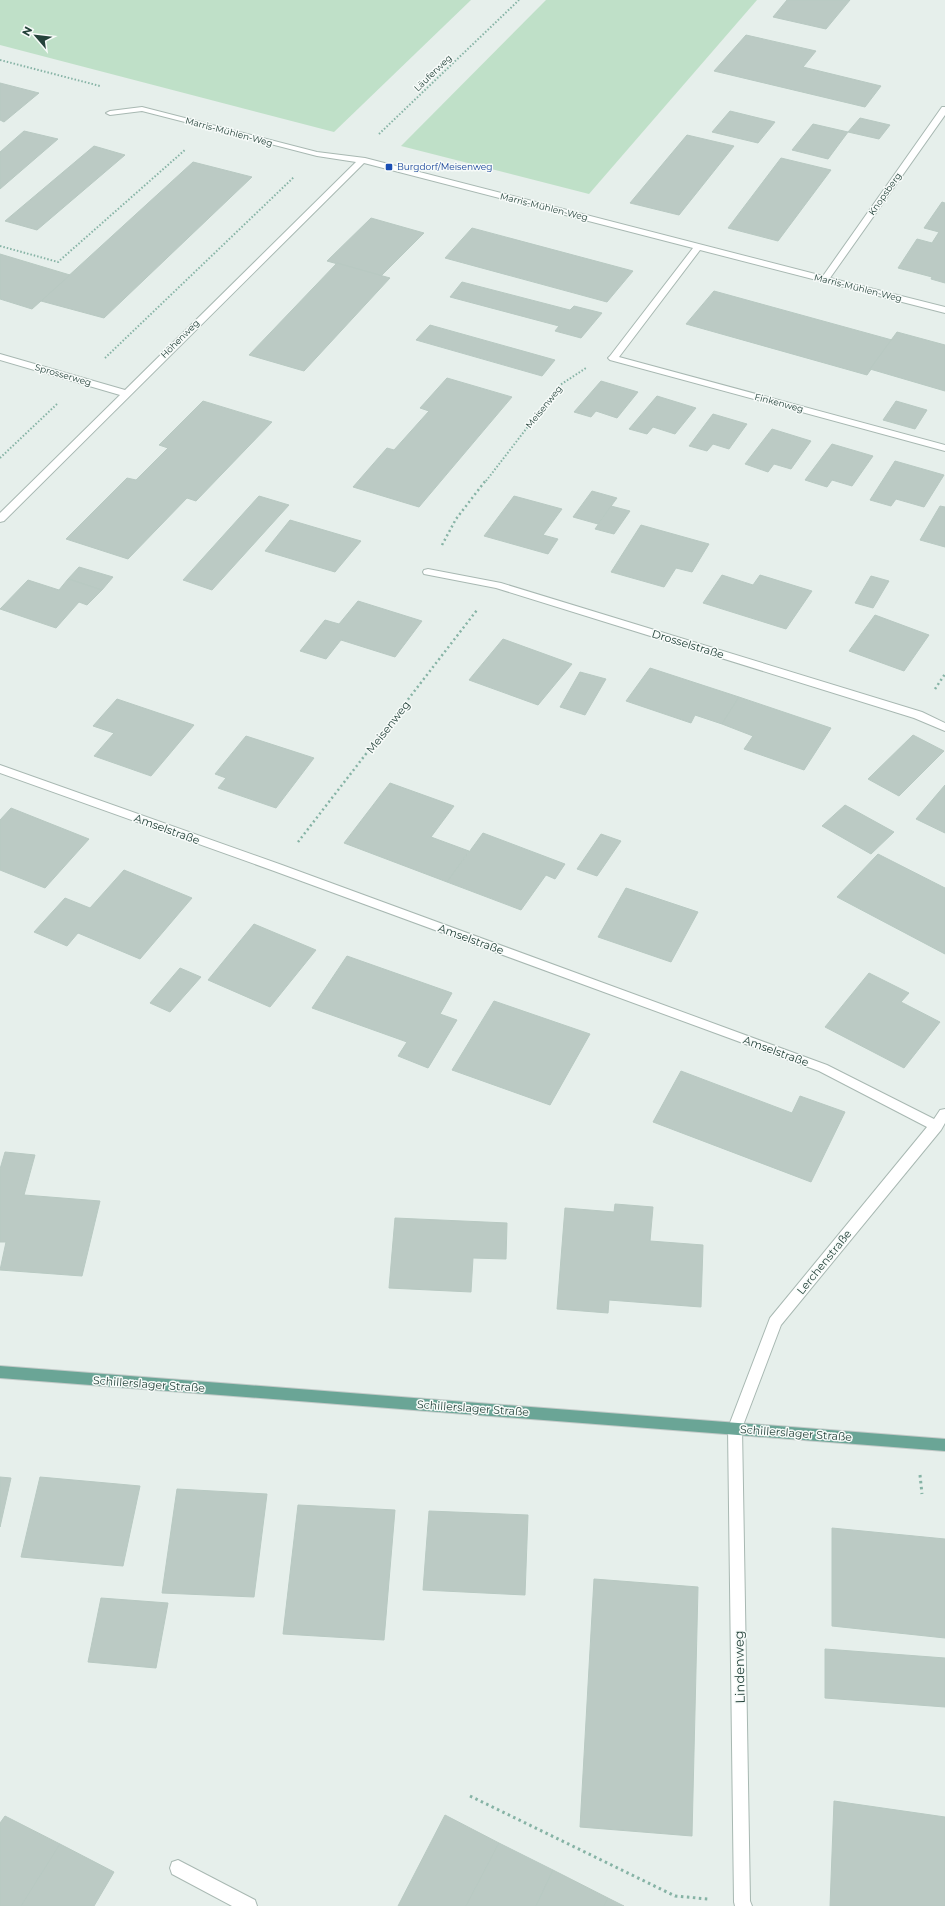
<svg xmlns="http://www.w3.org/2000/svg" width="945" height="1906" font-family="Montserrat,sans-serif">
  <style>
    .green { fill: #bfe0c8 }
    .building { fill: #bbcac4; stroke: #b8c9c2 }
    .lines { fill: none; stroke-linecap: round; stroke-linejoin: round }
    .street-casing { stroke: #a8b8b2; stroke-width: 2 }
    .primary-casing { stroke: #c2cac8; stroke-width: 2 }
    .path-far2 { stroke: #86b3a5; stroke-width: 2; stroke-dasharray: 1.5 2; stroke-linecap: butt }
    .path-far1 { stroke: #86b3a5; stroke-width: 2.5; stroke-dasharray: 2 3; stroke-linecap: butt }
    .path { stroke: #86b3a5; stroke-width: 3; stroke-dasharray: 2.5 3.5; stroke-linecap: butt }
    .street { fill: #fff; fill-rule: evenodd }
    .primary { fill: #6aa596; fill-rule: evenodd }
    .transit-dot { fill: #1a4fb4; stroke: #f7fbf9; stroke-width: 1.5 }
    .labels { text-anchor: middle; stroke-width: 3; stroke-linejoin: round; paint-order: stroke }
    .far-street-label { font-size: 9px; fill: #24423a; stroke: #f7fbf9 }
    .far-transit-label { font-size: 9px; fill: #164399; stroke: #f7fbf9; text-anchor: start }
    .street-label { font-size: 11px; fill: #24423a; stroke: #f7fbf9 }
    .near-street-label { font-size: 13px; fill: #24423a; stroke: #f7fbf9 }
  </style>
  <rect width="100%" height="100%" fill="#e6efeb"/>
  <!-- green -->
  <g class="green">
    <polygon points="0,0 471,0 334,132 0,45"/>
    <polygon points="546,0 757,0 589,194 401,146"/>
  </g>
  <!-- building -->
  <g class="building">
    <polygon points="787,0 850,0 826,29 773,17"/>
    <polygon points="746,35 816,51 803,67 881,86 865,107 714,71"/>
    <polygon points="0,83 39,93 4,122 0,120"/>
    <polygon points="730,111 775,122 758,143 712,132"/>
    <polygon points="860,118 890,125 879,139 848,132"/>
    <polygon points="813,124 848,132 828,159 792,150"/>
    <polygon points="24,131 58,139 0,189 0,152"/>
    <polygon points="687,135 734,146 679,215 630,203"/>
    <polygon points="94,146 125,155 37,230 5,221"/>
    <polygon points="781,158 831,170 778,241 728,228"/>
    <polygon points="193,162 252,177 104,318 41,301"/>
    <polygon points="942,202 945,203 945,283 931,279 932,277 898,268 917,239 932,243 939,232 924,228"/>
    <polygon points="371,218 424,233 381,276 327,261"/>
    <polygon points="472,228 633,271 607,302 445,258"/>
    <polygon points="0,254 70,275 32,309 0,299"/>
    <polygon points="337,263 390,278 304,371 249,355"/>
    <polygon points="462,282 570,310 574,306 602,313 581,338 555,331 559,326 450,297"/>
    <polygon points="714,291 892,340 867,375 686,324"/>
    <polygon points="430,325 555,360 542,376 416,340"/>
    <polygon points="897,332 945,345 945,391 870,369"/>
    <polygon points="447,378 512,397 419,507 353,487 387,448 394,450 429,411 420,408"/>
    <polygon points="601,381 638,392 617,418 596,411 591,417 574,412"/>
    <polygon points="657,396 696,408 675,434 653,427 647,434 629,429"/>
    <polygon points="203,401 272,422 196,501 187,498 128,559 66,539 127,478 136,480 168,448 159,445"/>
    <polygon points="896,401 927,410 915,429 883,420"/>
    <polygon points="713,414 747,424 729,449 713,444 707,451 689,446"/>
    <polygon points="772,429 811,441 791,469 774,464 768,472 745,464"/>
    <polygon points="832,444 873,456 852,486 832,480 827,487 805,480"/>
    <polygon points="895,461 944,475 924,507 896,499 891,506 870,500"/>
    <polygon points="592,491 617,498 598,524 573,517"/>
    <polygon points="259,496 289,505 212,590 183,580"/>
    <polygon points="514,496 562,509 543,535 558,539 548,554 484,536"/>
    <polygon points="611,506 630,511 614,534 595,529"/>
    <polygon points="940,506 945,507 945,547 920,540"/>
    <polygon points="290,520 361,541 335,572 265,551"/>
    <polygon points="641,525 709,544 692,572 676,568 664,587 611,572"/>
    <polygon points="79,567 113,577 102,590 68,579"/>
    <polygon points="722,575 753,585 760,575 812,591 786,629 703,603"/>
    <polygon points="871,576 889,581 873,608 855,603"/>
    <polygon points="68,579 102,590 87,605 79,602 56,628 0,609 28,580 59,590"/>
    <polygon points="358,601 422,621 395,657 341,640 326,659 300,651 325,620 339,624"/>
    <polygon points="875,615 929,635 904,671 849,651"/>
    <polygon points="503,639 572,664 538,705 469,680"/>
    <polygon points="650,668 739,697 722,724 695,715 691,723 626,701"/>
    <polygon points="580,672 606,679 585,715 560,707"/>
    <polygon points="739,697 831,728 804,770 744,749 753,736 722,724"/>
    <polygon points="117,699 194,725 151,776 94,756 114,733 93,726"/>
    <polygon points="913,735 944,751 899,796 868,779"/>
    <polygon points="246,736 314,758 276,808 218,788 226,778 215,774"/>
    <polygon points="390,783 454,806 431,837 469,851 447,882 344,843"/>
    <polygon points="945,785 945,833 916,819"/>
    <polygon points="845,805 894,832 871,854 822,826"/>
    <polygon points="11,808 89,839 45,888 0,870 0,820"/>
    <polygon points="483,833 565,864 555,879 546,875 521,910 447,882"/>
    <polygon points="601,834 621,841 597,876 577,869"/>
    <polygon points="878,854 945,888 945,954 837,897"/>
    <polygon points="124,870 192,898 140,959 78,933 67,946 34,932 65,898 90,908"/>
    <polygon points="626,888 698,912 671,962 598,937"/>
    <polygon points="254,924 316,950 270,1007 208,980"/>
    <polygon points="347,956 452,993 440,1014 457,1020 428,1068 398,1056 407,1042 312,1008"/>
    <polygon points="180,968 201,977 170,1012 150,1003"/>
    <polygon points="869,973 909,993 901,1002 940,1022 904,1068 825,1027"/>
    <polygon points="494,1001 590,1034 550,1105 452,1070"/>
    <polygon points="681,1071 792,1113 800,1096 845,1112 811,1182 653,1122"/>
    <polygon points="5,1152 35,1155 24,1195 100,1201 82,1276 0,1270 6,1242 0,1242 0,1169"/>
    <polygon points="615,1204 653,1207 650,1241 703,1245 701,1307 609,1300 608,1313 557,1309 565,1208 614,1212"/>
    <polygon points="395,1218 507,1223 506,1259 473,1258 471,1292 389,1288"/>
    <polygon points="0,1477 11,1478 0,1527"/>
    <polygon points="40,1477 140,1486 123,1566 21,1557"/>
    <polygon points="177,1489 267,1494 254,1597 162,1593"/>
    <polygon points="298,1505 395,1510 384,1640 283,1634"/>
    <polygon points="429,1511 528,1515 525,1595 423,1590"/>
    <polygon points="832,1528 945,1539 945,1638 832,1626"/>
    <polygon points="594,1579 698,1587 692,1836 580,1827"/>
    <polygon points="101,1598 168,1603 156,1668 88,1662"/>
    <polygon points="825,1649 945,1658 945,1707 825,1698"/>
    <polygon points="834,1801 945,1817 945,1906 830,1906"/>
    <polygon points="445,1815 499,1843 466,1906 398,1906"/>
    <polygon points="5,1816 60,1844 21,1906 0,1906 0,1823"/>
    <polygon points="499,1843 553,1870 536,1906 466,1906"/>
    <polygon points="60,1844 114,1872 94,1906 21,1906"/>
    <polygon points="553,1870 608,1898 604,1906 536,1906"/>
    <polygon points="608,1898 624,1906 604,1906"/>
  </g>
  <g class="lines">
    <!-- street casing -->
    <g class="street-casing">
      <g id="street">
        <polygon points="142,107 317,152 365,158 823,276 942,107 945,107 945,115 830,278 945,307 945,313 700,250 619,357 945,445 945,451 610,360 608,358 610,356 693,248 364,163 4,521 0,522 0,513 120,395 0,360 0,354 125,390 356,162 317,156 142,111 110,115 106,113 110,111"/>
        <polygon points="428,569 501,583 922,712 945,723 945,731 914,718 496,588 424,574 423,572 424,570"/>
        <polygon points="0,765 282,865 827,1065 934,1119 940,1110 945,1109 945,1123 941,1130 781,1325 742,1428 750,1901 752,1906 735,1906 734,1902 728,1428 770,1318 927,1127 819,1071 274,871 0,773"/>
        <polygon points="178,1860 255,1900 257,1906 232,1906 172,1874 170,1868 172,1862"/>
      </g>
    </g>
    <!-- primary casing -->
    <g class="primary-casing">
      <polygon id="primary" points="0,1366 945,1439 945,1451 0,1378"/>
    </g>
    <!-- path-far2 -->
    <g class="path-far2">
      <polyline points="0,60 100,86"/>
      <polyline points="379,134 519,0"/>
      <polyline points="0,246 58,262 186,149"/>
      <polyline points="105,358 294,177"/>
      <polyline points="0,458 57,404"/>
      <polyline points="486,481 560,385 586,368"/>
    </g>
    <!-- path-far1 -->
    <g class="path-far1">
      <polyline points="442,545 456,519 486,480"/>
      <polyline points="935,689 945,674"/>
      <polyline points="298,842 477,610"/>
    </g>
    <!-- path -->
    <g class="path">
      <polyline points="920,1475 922,1494"/>
      <polyline points="470,1796 675,1896 708,1899"/>
    </g>
    <!-- street -->
    <use href="#street" class="street"/>
    <!-- primary -->
    <use href="#primary" class="primary"/>
  </g>
  <!-- markers -->
  <rect class="transit-dot" x="385" y="163" width="8" height="8" rx="2"/>
  <g class="labels">
    <!-- far-street labels -->
    <g class="far-street-label">
      <text transform="translate(433 73) rotate(-44)" y="3">Läuferweg</text>
      <text transform="translate(229 132) rotate(15)" y="3">Marris-Mühlen-Weg</text>
      <text transform="translate(885 194) rotate(-55)" y="3">Knopsberg</text>
      <text transform="translate(544 207) rotate(14)" y="3">Marris-Mühlen-Weg</text>
      <text transform="translate(858 288) rotate(14)" y="3">Marris-Mühlen-Weg</text>
      <text transform="translate(180 339) rotate(-45)" y="3">Höhenweg</text>
      <text transform="translate(63 375) rotate(16)" y="3">Sprosserweg</text>
      <text transform="translate(779 403) rotate(15)" y="3">Finkenweg</text>
      <text transform="translate(544 407) rotate(-51)" y="3">Meisenweg</text>
    </g>
    <!-- far-transit labels -->
    <g class="far-transit-label">
      <text x="397" y="170">Burgdorf/Meisenweg</text>
    </g>
    <!-- street labels -->
    <g class="street-label">
      <text transform="translate(688 644) rotate(17)" y="4">Drosselstraße</text>
      <text transform="translate(388 727) rotate(-52)" y="4">Meisenweg</text>
      <text transform="translate(167 829) rotate(20)" y="4">Amselstraße</text>
      <text transform="translate(471 939) rotate(20)" y="4">Amselstraße</text>
      <text transform="translate(776 1051) rotate(20)" y="4">Amselstraße</text>
      <text transform="translate(824 1262) rotate(-51)" y="4">Lerchenstraße</text>
      <text transform="translate(149 1384) rotate(4)" y="4">Schillerslager Straße</text>
      <text transform="translate(473 1408) rotate(4)" y="4">Schillerslager Straße</text>
      <text transform="translate(796 1433) rotate(4)" y="4">Schillerslager Straße</text>
    </g>
    <!-- near-street labels -->
    <g class="near-street-label">
      <text transform="translate(739 1667) rotate(-91)" y="5">Lindenweg</text>
    </g>
  </g>
  <!-- north arrow -->
  <g transform="translate(36 36) rotate(298)" stroke="#f7fbf9" stroke-width="3" paint-order="stroke">
  <path d="M0-3L7 15L0 10L-7 15Z" fill="#24423a"/>
  <text y="-6" font-size="11" font-weight="bold" text-anchor="middle" fill="#24423a">N</text>
  </g>
</svg>
